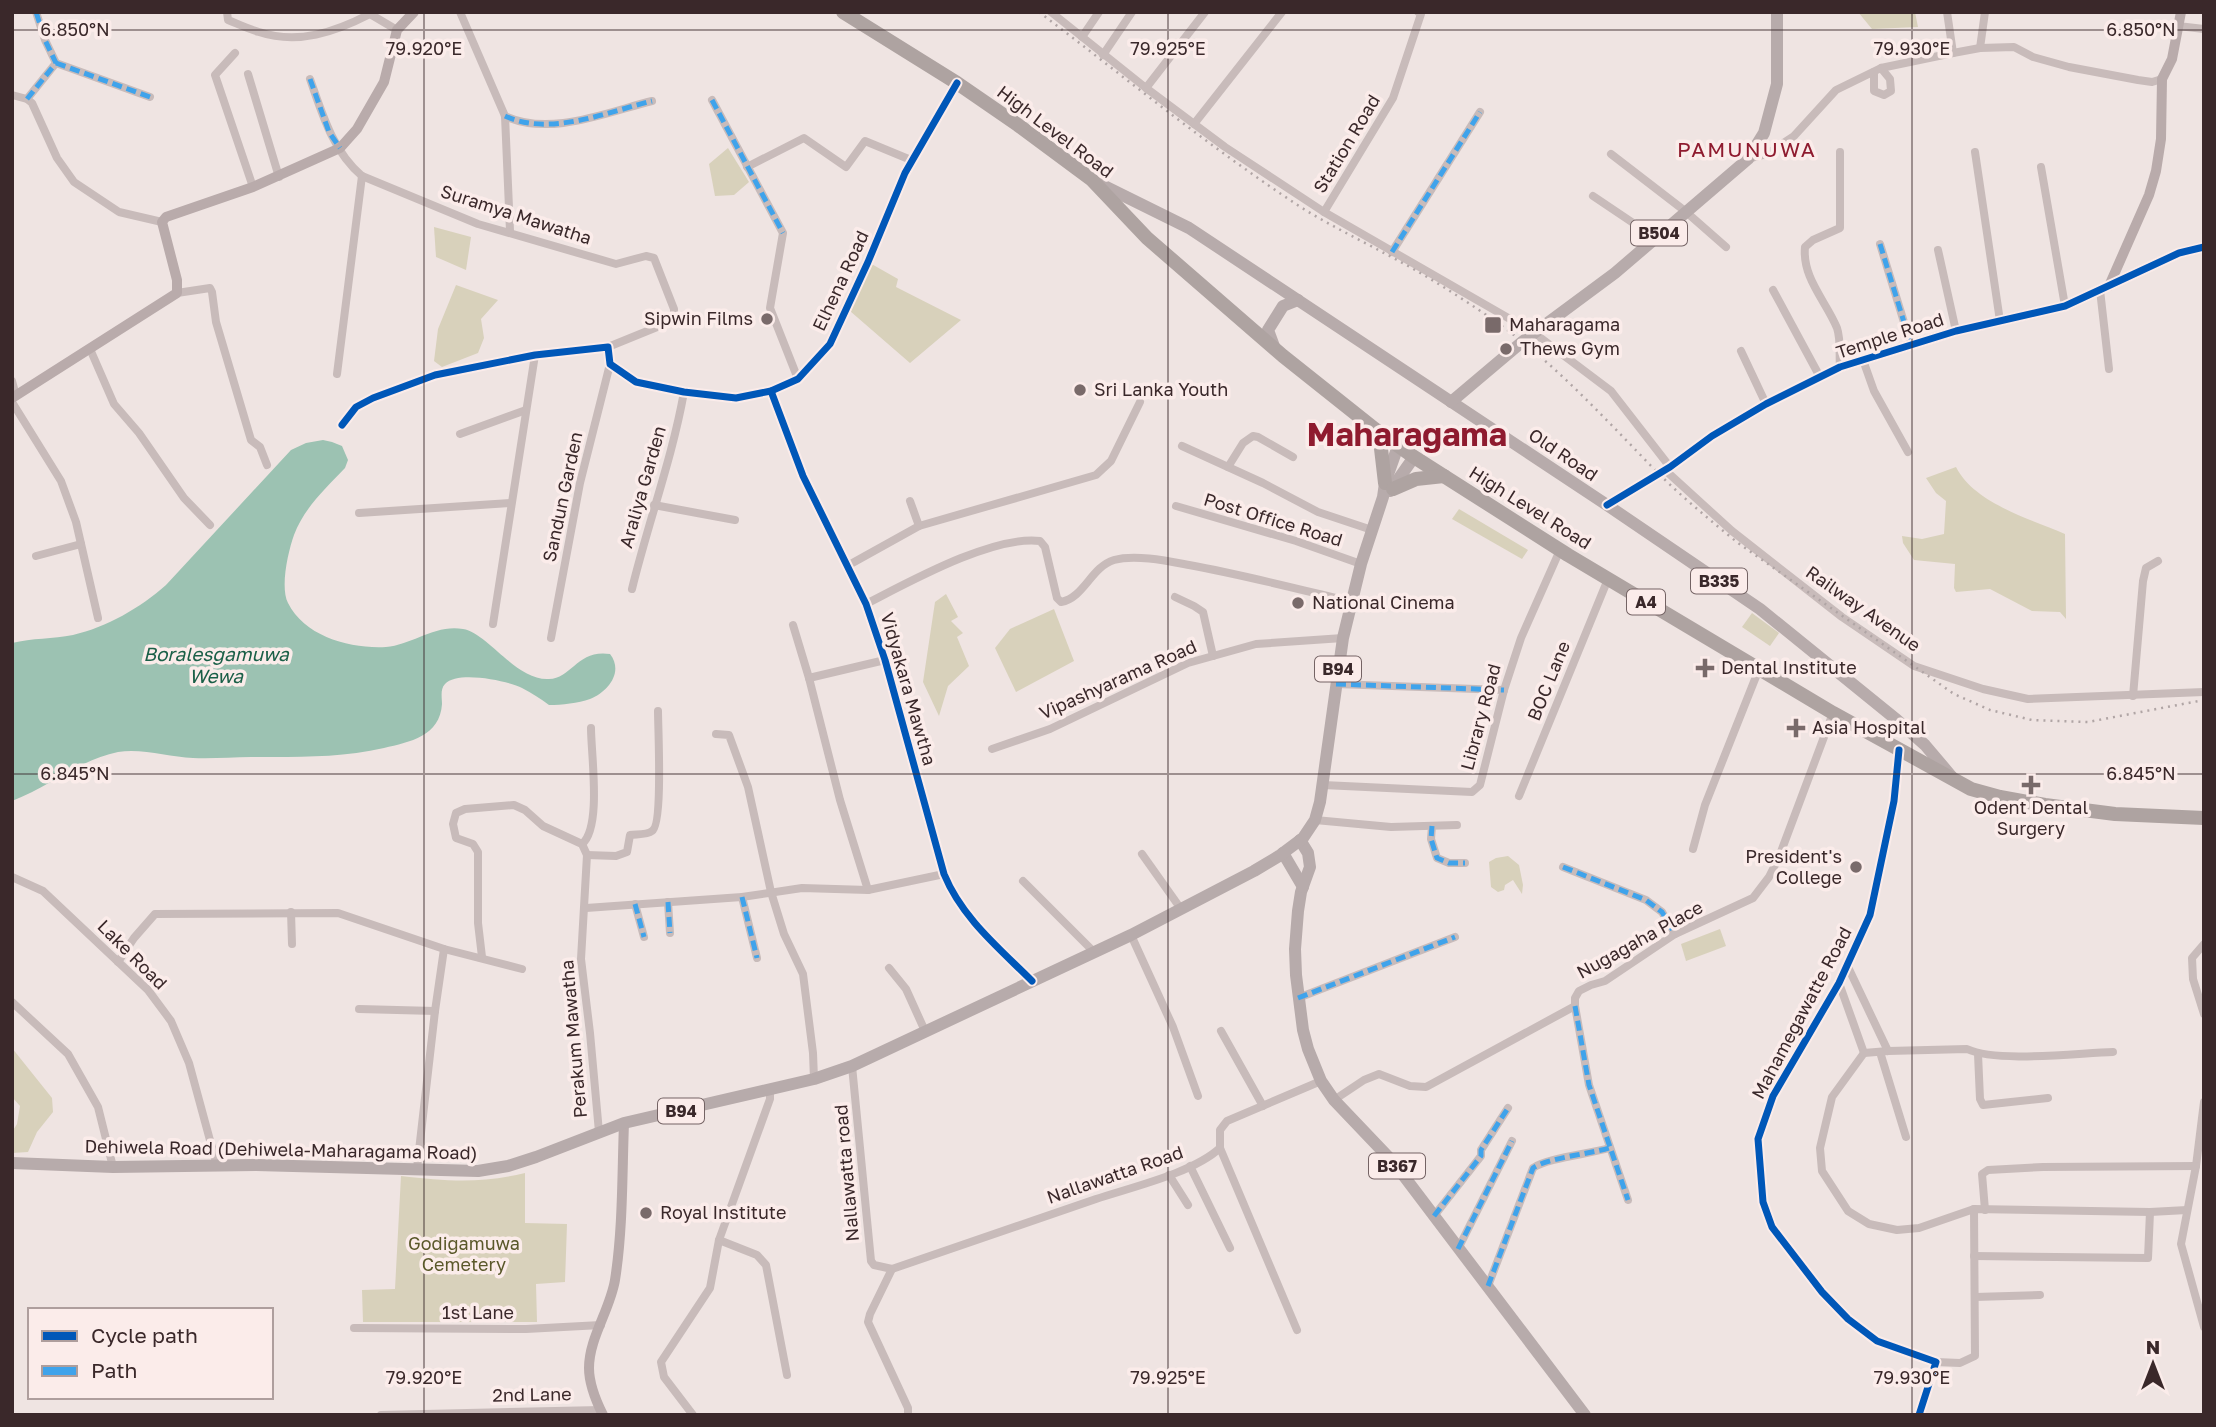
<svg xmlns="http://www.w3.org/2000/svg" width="2216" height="1427" font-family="'Golos Text',sans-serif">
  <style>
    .green { fill: #d8d1bb }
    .water { fill: #9cc2b2 }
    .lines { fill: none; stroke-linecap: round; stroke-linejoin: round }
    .street { stroke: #c8bbba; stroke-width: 8 }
    .secondary { stroke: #b9abab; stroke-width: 10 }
    .primary { stroke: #b7abab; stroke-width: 12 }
    .highway { stroke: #aea3a1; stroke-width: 14 }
    .rail { stroke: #b0a5a5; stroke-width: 2.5; stroke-dasharray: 2 5; stroke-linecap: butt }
    .quiet { stroke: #3fa3eb; stroke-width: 5; stroke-dasharray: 10 5; stroke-linecap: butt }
    .cycleway-casing { stroke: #fbecea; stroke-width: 11 }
    .cycleway { stroke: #0057b8; stroke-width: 7 }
    .ticks { fill: none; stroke: #3a282a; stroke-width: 2; stroke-opacity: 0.45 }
    .poi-dot { fill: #796a6a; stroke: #fbecea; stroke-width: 2.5 }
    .labels { text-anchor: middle; stroke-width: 7; stroke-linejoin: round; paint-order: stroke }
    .shield { fill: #fbecea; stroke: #746364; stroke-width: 2 }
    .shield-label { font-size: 16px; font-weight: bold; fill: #3a282a }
    .street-label { font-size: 18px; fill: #3a282a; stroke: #fbecea }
    .poi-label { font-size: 18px; fill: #3a282a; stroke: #fbecea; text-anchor: start }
    .park-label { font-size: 18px; fill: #5a582a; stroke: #fbecea }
    .water-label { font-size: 19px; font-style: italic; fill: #1a5f47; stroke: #fbecea }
    .quarter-label { font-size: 21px; letter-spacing: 2px; fill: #8f1b2f; stroke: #fbecea }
    .town-label { font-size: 32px; font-weight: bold; fill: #8f1b2f; stroke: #fbecea }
    .ticks-label { font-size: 18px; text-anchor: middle; fill: #3a282a; stroke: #fbecea; stroke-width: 7; stroke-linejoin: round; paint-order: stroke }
  </style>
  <rect width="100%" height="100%" fill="#efe4e2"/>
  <!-- green -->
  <g class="green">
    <polygon points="1858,12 1915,12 1918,27 1872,29"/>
    <polygon points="728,148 749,182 734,195 715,196 709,164"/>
    <polygon points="434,227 471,237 466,270 436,257"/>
    <polygon points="868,262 898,279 896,287 961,320 910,363 850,311"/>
    <polygon points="456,285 498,300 481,319 484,338 478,353 442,367 434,361 438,329"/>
    <path d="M1956,467C1974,503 2030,519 2065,534L2066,619L2060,612L2032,611L1990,589L1956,592L1954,588L1955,564L1914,560L1903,543L1902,536L1922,539L1944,534L1946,501L1936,493L1926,478Z"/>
    <polygon points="1459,509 1528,550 1522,559 1452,519"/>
    <polygon points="946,594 958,617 951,621 963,633 957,637 969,666 948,686 939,716 923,682 935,602"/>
    <polygon points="1054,609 1074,661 1016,692 995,648 1010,629"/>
    <polygon points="1752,613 1779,633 1770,646 1742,627"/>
    <polygon points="1508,856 1519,865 1523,885 1522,894 1513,880 1505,885 1504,890 1498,892 1491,887 1489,862 1496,858"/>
    <polygon points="1720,929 1726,946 1686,961 1681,944"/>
    <polygon points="12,1048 52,1098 53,1112 37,1132 28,1152 12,1153 12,1132 17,1124 20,1106 12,1097"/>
    <path d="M525,1173V1223L567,1224L565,1282L536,1284L537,1322H363L362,1290L395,1289L401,1176C446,1181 480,1184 525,1173Z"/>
  </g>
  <!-- water -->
  <path class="water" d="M323,440L332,442L342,446L348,460L345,468C326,488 304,508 294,535C288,552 280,587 288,603C305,637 351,649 386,647C412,645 435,624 463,629C488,633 516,681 549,679C572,678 578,649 610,654C624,672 608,692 590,699C578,703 562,705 549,705C541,699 532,693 522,688C508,681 458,670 445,684C440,689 442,698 442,704C440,736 410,742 384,748C340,758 296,757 251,757C232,757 212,759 193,758C169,757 142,748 118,752C79,760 49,787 12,801V643C32,638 53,639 73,635C107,627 140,608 166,585L291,450L306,443Z"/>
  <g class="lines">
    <!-- street -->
    <g class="street">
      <path d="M227,12L228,20C238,24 248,29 259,32C298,45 335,32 370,14L397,30"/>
      <polyline points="460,12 505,116 510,231"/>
      <polyline points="1051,12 1146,88 1225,147 1324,212 1510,319 1530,336"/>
      <polyline points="1947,12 1953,53"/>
      <polyline points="2178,26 2204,29"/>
      <polyline points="1082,37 1099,12"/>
      <polyline points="1980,48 1985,12"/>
      <polyline points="235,53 215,75 253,187"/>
      <polyline points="1103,55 1132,12"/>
      <polyline points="56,63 150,97"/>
      <polyline points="1874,72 1874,91 1884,95 1891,91 1890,79 1881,68"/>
      <polyline points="248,74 279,177"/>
      <path d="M310,79C322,113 333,152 362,176L478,224L616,264L646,256L654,258L674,309V318L667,323L608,347"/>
      <polyline points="1146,88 1205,12"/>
      <polyline points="12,95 27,99 32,103 57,158 74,182 119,212 162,222"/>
      <polyline points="27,99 56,63 45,40 36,12"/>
      <polyline points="712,100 783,233 770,308 798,379"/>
      <path d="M505,116C550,137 607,112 652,101"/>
      <polyline points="1194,124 1282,12"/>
      <path d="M1840,152V228L1813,240L1805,247C1802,278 1826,301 1837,328C1841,339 1839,355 1840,367"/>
      <polyline points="1975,152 2000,321"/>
      <polyline points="1611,154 1685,211 1726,247"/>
      <polyline points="1748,159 1767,154 1794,136 1836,90 1881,68 1953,53 1980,48 2014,47 2033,57 2069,67 2138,80 2152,82 2162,79"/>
      <polyline points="747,167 804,138 846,167 865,141 911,160"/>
      <polyline points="2041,167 2065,306"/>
      <polyline points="1593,196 1654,237"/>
      <polyline points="1324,212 1393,98 1421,14 1418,12"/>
      <polyline points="1880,244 1911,345"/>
      <polyline points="1938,250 1956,331"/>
      <polyline points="1392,252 1480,112"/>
      <polyline points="1773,290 1820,377"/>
      <polyline points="2100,290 2109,369"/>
      <polyline points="177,293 210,288 212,292 216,322 251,440 260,447 267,465"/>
      <polyline points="1534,333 1611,391 1670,467"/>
      <polyline points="90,349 114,404 139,433 184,498 210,525"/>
      <polyline points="1741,351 1766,404"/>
      <polyline points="1863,360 1874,391 1908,452"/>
      <polyline points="337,374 362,176"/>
      <polyline points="12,381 16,396"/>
      <path d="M771,391L803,476L866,604L885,660L944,874C962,918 999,948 1032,981"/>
      <polyline points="12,402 61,481 76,522 98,618"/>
      <polyline points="342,425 356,407 373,398 435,375 535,355 608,347 610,364 636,382 684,392 736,398 771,391 798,379 830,344 868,262 905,173 957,83"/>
      <polyline points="460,434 526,410"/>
      <polyline points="1182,446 1263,483 1318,512 1372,530"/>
      <polyline points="1228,467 1243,443 1253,436 1258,437 1293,457"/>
      <polyline points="1665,470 1732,531 1842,617 1914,666 1983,689 2028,699 2204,692"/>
      <polyline points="654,505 735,520"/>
      <polyline points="1176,506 1296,541 1361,564"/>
      <polyline points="359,513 511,503"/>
      <polyline points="919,526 1096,475 1111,461 1140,402"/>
      <polyline points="36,556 81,544"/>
      <polyline points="847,566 919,526 910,501"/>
      <path d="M632,589C648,523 672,459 684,392"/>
      <polyline points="1175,597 1194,606 1203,612 1213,656"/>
      <path d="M866,604C909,582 993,535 1040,541L1045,547L1057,598L1061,602C1084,598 1091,567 1114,560C1135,554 1168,561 1189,565C1244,575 1298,589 1352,602"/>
      <polyline points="493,624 535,355"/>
      <polyline points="793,625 809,678 840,800 868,890"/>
      <polyline points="551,638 580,483 610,364"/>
      <polyline points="809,678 885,660"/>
      <polyline points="1336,684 1504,690"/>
      <polyline points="2133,696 2143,581 2146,568 2158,561"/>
      <polyline points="716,734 729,735 748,787 771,892 784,934 803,974 813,1053 814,1079"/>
      <polyline points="992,749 1050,729 1188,663 1256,644 1343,638"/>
      <polyline points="1899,750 1894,801 1870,915 1839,983 1773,1096 1758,1139 1763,1202 1772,1227 1822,1292 1848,1319 1877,1341 1936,1362 1919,1415"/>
      <polyline points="1323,785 1472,792 1480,785 1504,690 1521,638 1560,550"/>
      <polyline points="1519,796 1608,579"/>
      <polyline points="1315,820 1391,827 1457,825"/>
      <polyline points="1432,826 1431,839 1437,858 1449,863 1465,863"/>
      <path d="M582,844C602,828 591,754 591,728"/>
      <polyline points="1693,849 1705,805 1759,669"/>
      <polyline points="1142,854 1181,909"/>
      <path d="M587,855L616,856L627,852L630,835C637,834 647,835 652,831C663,825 658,728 658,711"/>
      <polyline points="1563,867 1646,900 1662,912 1675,934"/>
      <polyline points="12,877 43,891 148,990 171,1021 189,1063 217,1166"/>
      <polyline points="1023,881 1094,952"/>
      <polyline points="742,897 757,958"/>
      <polyline points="668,902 670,933"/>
      <polyline points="635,904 644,937"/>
      <polyline points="586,908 742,897 802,888 868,890 944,874"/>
      <polyline points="291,912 292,944"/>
      <polyline points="1131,935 1173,1027 1198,1096"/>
      <polyline points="2204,944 2192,958 2193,979 2204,1014"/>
      <polyline points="444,949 522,969"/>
      <polyline points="482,957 478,923 478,852 473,844 456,838 453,824 456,813 465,809 514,805 525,810 543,826 582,844 587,855 581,959 590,1033 599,1132"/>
      <polyline points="118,962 134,938 155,914 338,913 444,949 435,1011 417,1168"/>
      <polyline points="1847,965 1888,1051"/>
      <polyline points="889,968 906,989 925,1031"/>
      <path d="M1839,983L1864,1053L1888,1051L1967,1049C1997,1063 2077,1053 2113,1052"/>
      <polyline points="1298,998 1455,937"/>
      <polyline points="12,1002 68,1054 98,1107 113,1167"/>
      <polyline points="1575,1006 1589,1085 1628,1200"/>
      <polyline points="359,1009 435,1011"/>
      <polyline points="1221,1031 1263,1106"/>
      <polyline points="1880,1052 1906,1137"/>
      <polyline points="1864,1053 1832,1097 1820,1148 1822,1171 1848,1211 1869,1224 1897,1230 1919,1228 1974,1209 2150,1212 2187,1210"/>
      <polyline points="1978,1054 1980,1099 1983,1105 2048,1098"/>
      <polyline points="852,1066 871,1261 874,1265 892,1269 870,1314 868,1322 908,1408 908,1415"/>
      <polyline points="1334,1100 1364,1080 1379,1074 1410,1086 1426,1087 1575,1006 1575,998 1579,991 1591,985 1605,981 1675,934 1753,898 1769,877 1779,857 1833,713"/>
      <polyline points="2204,1102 2196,1166 2181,1244 2204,1327"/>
      <polyline points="1220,1148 1297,1330"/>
      <polyline points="1190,1166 1230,1248"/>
      <polyline points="1169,1175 1188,1205"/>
      <polyline points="1985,1210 1982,1174 1988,1170 2043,1167 2196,1166"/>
      <polyline points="1434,1216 1481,1156 1481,1150 1508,1108"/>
      <polyline points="719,1240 757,1255 766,1265 787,1375"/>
      <polyline points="1458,1249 1512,1141"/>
      <polyline points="1974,1256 2148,1258 2150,1212"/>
      <path d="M892,1269C960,1245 1028,1222 1096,1199C1132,1187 1193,1173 1220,1148V1130L1227,1121L1321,1081"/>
      <path d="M1488,1286L1533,1168C1547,1158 1589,1154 1609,1148"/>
      <polyline points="1975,1297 2040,1295"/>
      <polyline points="354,1328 526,1329 601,1325"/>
      <polyline points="1936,1362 1960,1363 1975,1356 1974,1209"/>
      <polyline points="381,1415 601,1410"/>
      <polyline points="693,1415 664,1377 661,1362 710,1288 719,1240 770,1099 770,1090"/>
    </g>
    <!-- secondary -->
    <g class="secondary">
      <polyline points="2109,286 2149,195 2156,171 2161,139 2162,79 2172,59 2181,12"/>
      <polyline points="12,398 177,293 177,280 162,222 166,217 253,187 340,148 357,129 384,82 397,30 414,12"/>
      <polyline points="1607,505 1670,467 1712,436 1766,404 1840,367 1956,331 2065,306 2179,253 2204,247"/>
      <path d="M603,1415C596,1401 589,1384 589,1368C589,1338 610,1310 615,1280C623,1229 622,1175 624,1123"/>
    </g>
    <!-- primary -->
    <g class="primary">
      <polyline points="1096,182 1189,228 1607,505 1760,609 1897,720 1925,745 1952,777"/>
      <polyline points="1275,349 1268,330 1283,306 1298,300"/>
      <polyline points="1451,402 1522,342 1615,273 1748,159 1764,133 1777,84 1777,12"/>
      <polyline points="1390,491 1414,457"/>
      <polyline points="1300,840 1308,853 1310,867 1301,892 1298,911 1295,949 1296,975 1303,1030 1308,1049 1321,1081 1334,1100 1394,1163 1585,1415"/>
      <polyline points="1283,853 1303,887"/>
      <polyline points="12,1163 113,1167 256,1165 478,1171 508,1166 536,1157 624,1123 814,1079 852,1066 1131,935 1254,871 1279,856 1303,838 1315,820 1320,802 1343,638 1361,564 1383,497 1385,483 1398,446"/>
    </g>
    <!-- highway -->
    <g class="highway">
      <polyline points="843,12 957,83 1018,125 1091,179 1147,238 1283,356 1376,430 1414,457 1568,555 1833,713 1971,789 2000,797 2045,805 2115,814 2204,818"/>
      <polyline points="1376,430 1380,440 1385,483"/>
      <polyline points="1393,489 1416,479 1444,476"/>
    </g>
    <!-- rail -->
    <path class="rail" d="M1039,12C1122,75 1203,142 1290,200C1319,220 1351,235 1382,252C1421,272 1459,296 1495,321C1556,364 1606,420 1658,473C1683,498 1710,520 1738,543L1954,694L1990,710L2032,720L2088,722L2204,700"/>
    <!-- quiet -->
    <g class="quiet">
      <polyline points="56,63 150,97"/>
      <polyline points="310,79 329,132 340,148"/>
      <polyline points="27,99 56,63 45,40 36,12"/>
      <polyline points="712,100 783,233"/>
      <path d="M505,116C550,137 607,112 652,101"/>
      <polyline points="1880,244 1911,345"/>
      <polyline points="1392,252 1480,112"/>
      <polyline points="1336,684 1504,690"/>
      <polyline points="1432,826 1431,839 1437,858 1449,863 1465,863"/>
      <polyline points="1563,867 1646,900 1662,912 1675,934"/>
      <polyline points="742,897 757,958"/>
      <polyline points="668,902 670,933"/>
      <polyline points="635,904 644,937"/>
      <polyline points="1298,998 1455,937"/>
      <polyline points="1575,1006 1589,1085 1628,1200"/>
      <polyline points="1434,1216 1481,1156 1481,1150 1508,1108"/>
      <polyline points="1458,1249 1512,1141"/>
      <path d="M1488,1286L1533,1168C1547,1158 1589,1154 1609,1148"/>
    </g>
    <!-- cycleway casing -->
    <g class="cycleway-casing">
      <g id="cycleway">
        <path d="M771,391L803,476L866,604L885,660L944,874C962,918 999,948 1032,981"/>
        <polyline points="342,425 356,407 373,398 435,375 535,355 608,347 610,364 636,382 684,392 736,398 771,391 798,379 830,344 868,262 905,173 957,83"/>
        <polyline points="1607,505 1670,467 1712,436 1766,404 1840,367 1956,331 2065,306 2179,253 2204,247"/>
        <polyline points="1899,750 1894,801 1870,915 1839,983 1773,1096 1758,1139 1763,1202 1772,1227 1822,1292 1848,1319 1877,1341 1936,1362 1919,1415"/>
      </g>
    </g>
    <!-- cycleway -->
    <use href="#cycleway" class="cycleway"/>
  </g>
  <!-- ticks -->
  <path class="ticks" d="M424,12V1415M1168,12V1415M1912,12V1415M12,30H2204M12,774H2204"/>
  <!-- markers -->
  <g class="poi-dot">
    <circle cx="767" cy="319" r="7"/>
    <rect x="1484" y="316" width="18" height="18" rx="3.5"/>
    <circle cx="1506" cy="349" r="7"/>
    <circle cx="1080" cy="390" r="7"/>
    <circle cx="1298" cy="603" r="7"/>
    <path d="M1701.5 657.5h7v7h7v7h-7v7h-7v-7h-7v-7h7z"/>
    <path d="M1792.5 717.5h7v7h7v7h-7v7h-7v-7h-7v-7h7z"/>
    <path d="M2027.5 774.5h7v7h7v7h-7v7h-7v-7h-7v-7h7z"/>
    <circle cx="1856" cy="867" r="7"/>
    <circle cx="646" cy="1213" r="7"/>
  </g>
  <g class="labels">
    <!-- shield labels -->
    <g class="shield">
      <rect x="1631" y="220.5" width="56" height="25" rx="5"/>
      <rect x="1691" y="568.5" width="56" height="25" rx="5"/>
      <rect x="1627" y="589.5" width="38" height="25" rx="5"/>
      <rect x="1315" y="656.5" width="46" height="25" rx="5"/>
      <rect x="658" y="1098.5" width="46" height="25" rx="5"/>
      <rect x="1369" y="1153.5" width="56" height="25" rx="5"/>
    </g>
    <g class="shield-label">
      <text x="1659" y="239">B504</text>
      <text x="1719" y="587">B335</text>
      <text x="1646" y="608">A4</text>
      <text x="1338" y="675">B94</text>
      <text x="681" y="1117">B94</text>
      <text x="1397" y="1172">B367</text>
    </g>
    <!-- street labels -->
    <g class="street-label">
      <text transform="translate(1055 132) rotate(37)" y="6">High Level Road</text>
      <text transform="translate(1347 144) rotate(-59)" y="6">Station Road</text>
      <text transform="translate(516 215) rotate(18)" y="6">Suramya Mawatha</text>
      <text transform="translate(841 281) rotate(-65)" y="6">Elhena Road</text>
      <text transform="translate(1890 336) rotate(-18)" y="6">Temple Road</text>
      <text transform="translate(1563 455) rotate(34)" y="6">Old Road</text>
      <text transform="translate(643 487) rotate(-74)" y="6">Araliya Garden</text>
      <text transform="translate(563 497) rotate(-78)" y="6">Sandun Garden</text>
      <text transform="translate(1530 508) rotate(32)" y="6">High Level Road</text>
      <text transform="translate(1273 520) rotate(17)" y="6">Post Office Road</text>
      <text transform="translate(1863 609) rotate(35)" y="6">Railway Avenue</text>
      <text transform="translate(1118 680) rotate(-24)" y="6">Vipashyarama Road</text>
      <text transform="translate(1549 681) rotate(-68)" y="6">BOC Lane</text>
      <text transform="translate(908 689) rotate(74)" y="6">Vidyakara Mawtha</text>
      <text transform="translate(1481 717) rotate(-75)" y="6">Library Road</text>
      <text transform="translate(1640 940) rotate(-29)" y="6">Nugagaha Place</text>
      <text transform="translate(132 955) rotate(45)" y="6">Lake Road</text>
      <text transform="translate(1802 1013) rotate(-62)" y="6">Mahamegawatte Road</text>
      <text transform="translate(574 1039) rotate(-95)" y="6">Perakum Mawatha</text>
      <text transform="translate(281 1150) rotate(1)" y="6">Dehiwela Road (Dehiwela-Maharagama Road)</text>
      <text transform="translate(847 1173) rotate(-95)" y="6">Nallawatta road</text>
      <text transform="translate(1115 1175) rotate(-19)" y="6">Nallawatta Road</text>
      <text x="478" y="1319">1st Lane</text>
      <text transform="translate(532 1395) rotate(-1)" y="6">2nd Lane</text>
    </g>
    <!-- poi labels -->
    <g class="poi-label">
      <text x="753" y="325" text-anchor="end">Sipwin Films</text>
      <text x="1509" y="331">Maharagama</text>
      <text x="1520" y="355">Thews Gym</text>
      <text x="1094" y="396">Sri Lanka Youth</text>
      <text x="1312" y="609">National Cinema</text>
      <text x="1721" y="674">Dental Institute</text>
      <text x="1812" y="734">Asia Hospital</text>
      <text x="2031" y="814" text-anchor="middle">Odent Dental<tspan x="2031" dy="21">Surgery</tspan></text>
      <text x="1842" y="863" text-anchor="end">President's<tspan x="1842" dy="21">College</tspan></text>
      <text x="660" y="1219">Royal Institute</text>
    </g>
    <!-- park labels -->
    <g class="park-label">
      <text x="464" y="1250">Godigamuwa<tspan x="464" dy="21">Cemetery</tspan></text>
    </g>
    <!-- water labels -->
    <g class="water-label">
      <text x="216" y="661">Boralesgamuwa<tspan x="216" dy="22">Wewa</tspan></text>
    </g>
    <!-- quarter labels -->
    <g class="quarter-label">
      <text x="1747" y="157">PAMUNUWA</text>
    </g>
    <!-- town labels -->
    <g class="town-label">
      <text x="1407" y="446">Maharagama</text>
    </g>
  </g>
  <g class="ticks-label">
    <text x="75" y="36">6.850°N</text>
    <text x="2141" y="36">6.850°N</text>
    <text x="424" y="55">79.920°E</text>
    <text x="1168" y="55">79.925°E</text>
    <text x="1912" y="55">79.930°E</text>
    <text x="75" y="780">6.845°N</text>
    <text x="2141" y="780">6.845°N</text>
    <text x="424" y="1384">79.920°E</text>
    <text x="1168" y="1384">79.925°E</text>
    <text x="1912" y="1384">79.930°E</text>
  </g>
  <!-- border -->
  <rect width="2216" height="1427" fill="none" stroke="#3a282a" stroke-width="28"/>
  <!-- legend -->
  <rect x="28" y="1308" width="245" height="91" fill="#fbecea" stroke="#ae9e9d" stroke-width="2"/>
  <rect x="42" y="1331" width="35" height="10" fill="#0057b8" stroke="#ae9e9d" stroke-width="2"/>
  <text x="91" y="1343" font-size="21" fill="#3a282a">Cycle path</text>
  <rect x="42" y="1366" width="35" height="10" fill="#3fa3eb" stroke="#ae9e9d" stroke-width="2"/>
  <text x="91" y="1378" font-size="21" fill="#3a282a">Path</text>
  <!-- north arrow -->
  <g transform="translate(2153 1364)" stroke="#fbecea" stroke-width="5" paint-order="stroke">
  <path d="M0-5L12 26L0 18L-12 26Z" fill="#3a282a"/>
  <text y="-10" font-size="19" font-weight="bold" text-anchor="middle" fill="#3a282a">N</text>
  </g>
</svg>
